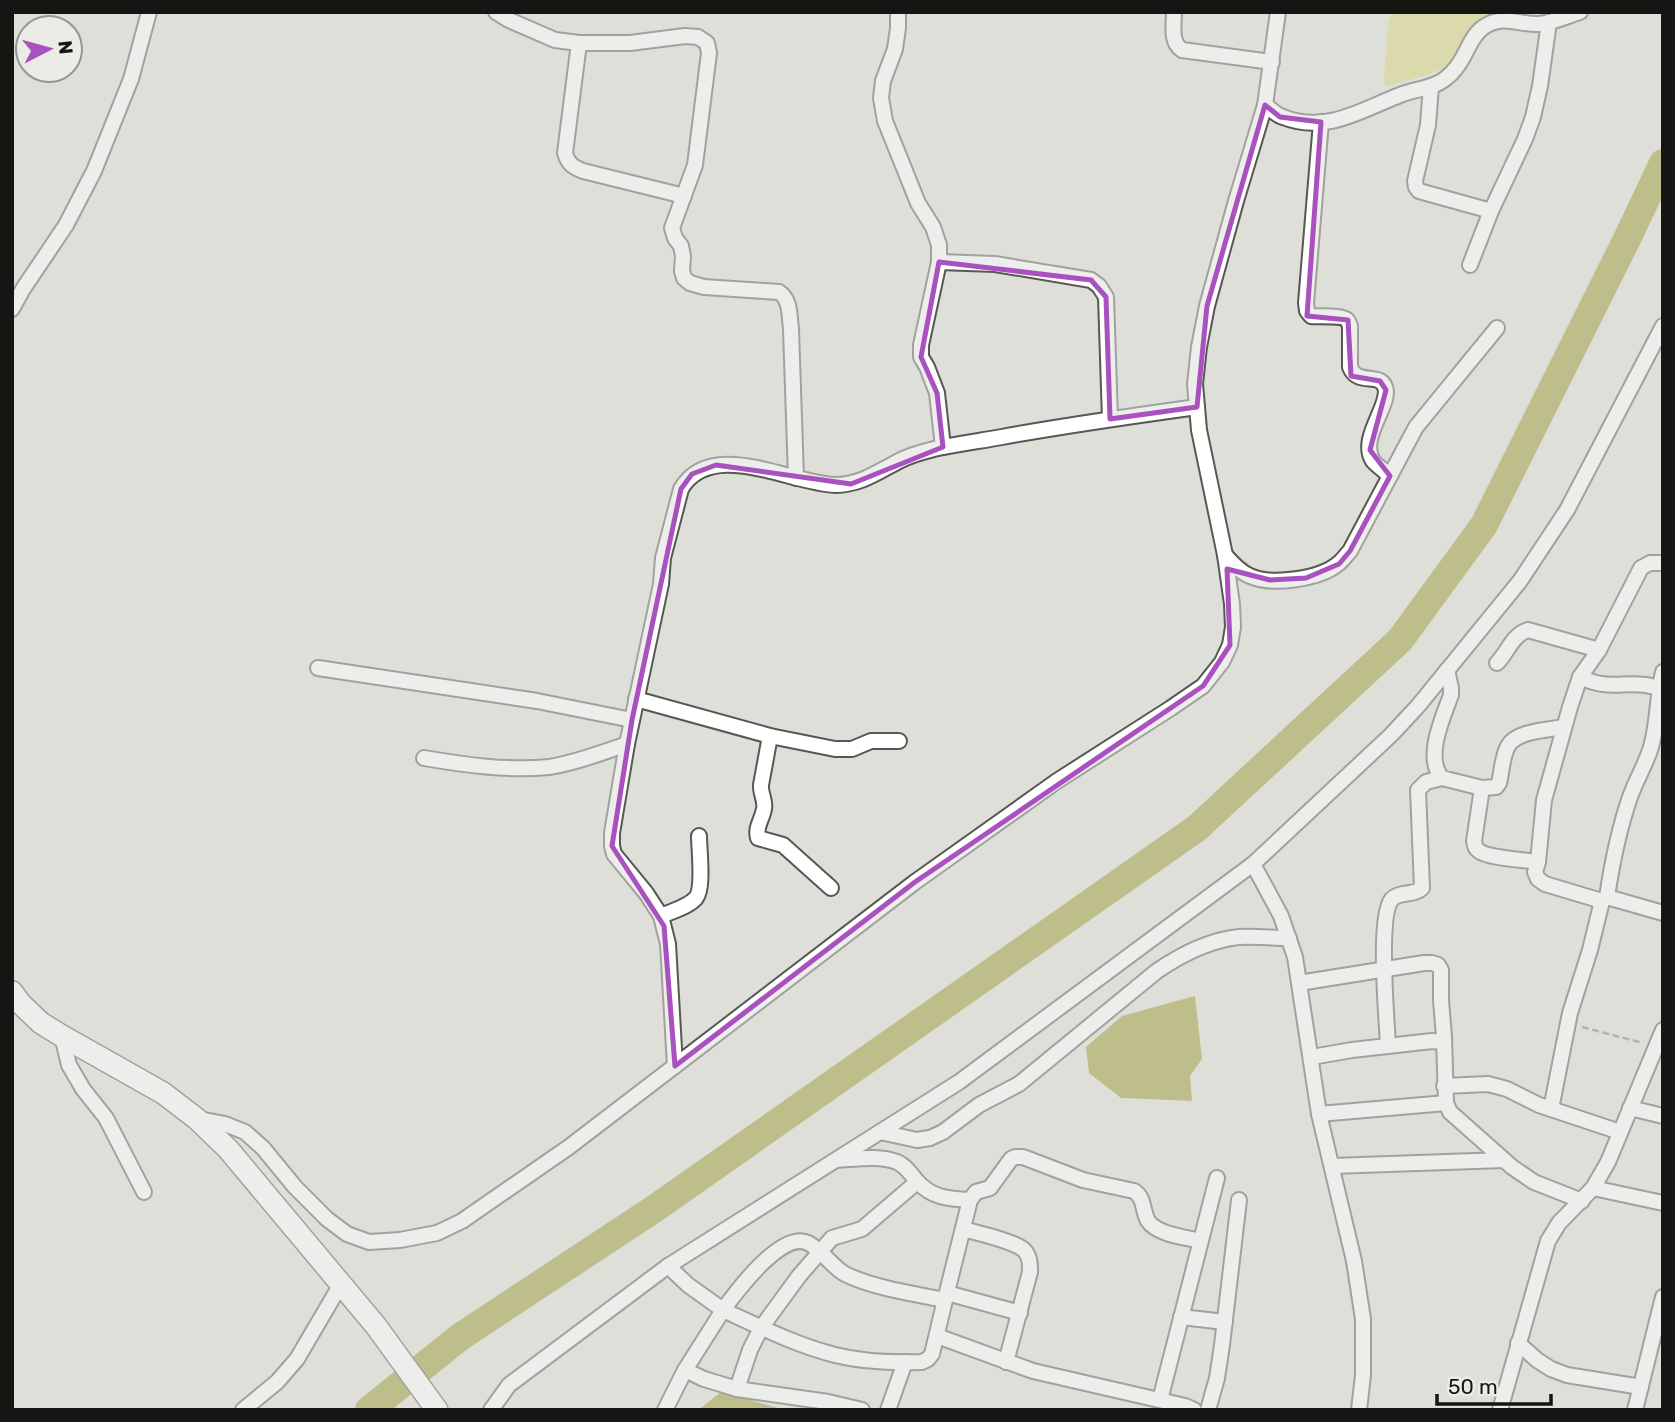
<svg xmlns="http://www.w3.org/2000/svg" width="1675" height="1422" font-family="Rubik,sans-serif">
  <style>
    .green { fill: #d5d673 }
    .water { fill: #98982c }
    .lines { fill: none; stroke-linecap: round; stroke-linejoin: round }
    .river { stroke: #98982c; stroke-width: 28 }
    .street-casing { stroke: #575853; stroke-width: 18 }
    .secondary-casing { stroke: #575853; stroke-width: 24 }
    .path { stroke: #7e7e7a; stroke-width: 2.5; stroke-dasharray: 7 3.5; stroke-linecap: butt }
    .street { stroke: #fff; stroke-width: 14 }
    .secondary { stroke: #fff; stroke-width: 21 }
    .marked { fill: none; stroke: #a951be; stroke-width: 5; stroke-linejoin: round }
  </style>
  <rect width="100%" height="100%" fill="#dfdfda"/>
  <!-- green -->
  <polygon class="green" points="1392,12 1497,12 1481,25 1450,65 1427,75 1385,87 1384,79 1388,22"/>
  <!-- water -->
  <g class="water">
    <polygon points="1195,996 1202,1059 1190,1076 1192,1101 1121,1098 1089,1073 1086,1047 1122,1016"/>
    <polygon points="721,1392 785,1410 698,1410"/>
  </g>
  <g class="lines">
    <!-- river -->
    <polyline class="river" points="369,1410 460,1337 654,1209 1197,828 1400,640 1484,525 1627,239 1663,163"/>
    <!-- street casing -->
    <g class="street-casing">
      <g id="street">
        <path d="M496,12L509,20L555,40L579,43H630L685,36L698,37L707,43L709,53L695,165L672,228L675,238L681,246L683,256L682,271L684,278L690,283L704,287L779,292C791,300 789,315 791,329L796,478"/>
        <polyline points="898,12 898,28 895,49 883,81 881,98 885,121 918,203 933,227 939,245 939,262 921,345 921,357 927,367 937,393 943,447"/>
        <path d="M1174,12C1174,25 1170,42 1182,50L1272,62"/>
        <path d="M579,43L565,153C568,164 573,167 583,171L684,196"/>
        <polyline points="1431,86 1428,125 1415,181 1416,187 1419,191 1491,211"/>
        <path d="M1265,105C1271,109 1276,115 1283,117C1326,134 1361,110 1400,95C1414,89 1432,89 1445,79C1449,76 1453,72 1456,68C1467,55 1471,33 1487,25C1505,15 1520,25 1539,24C1552,23 1567,16 1580,12"/>
        <path d="M1321,122L1306,303L1307,311L1311,316C1318,317 1343,315 1347,320C1349,322 1349,324 1350,326V367C1357,386 1380,372 1385,387C1392,404 1358,438 1373,461C1377,466 1385,471 1390,476"/>
        <polyline points="939,262 995,264 1091,280 1099,286 1106,297 1110,419"/>
        <polyline points="1470,265 1491,211 1525,139 1533,117 1540,86 1549,22"/>
        <polyline points="12,309 23,289 66,225 94,171 131,79 149,12"/>
        <path d="M1225,555C1232,563 1240,572 1250,576C1272,586 1321,579 1339,563C1343,560 1346,555 1350,551L1416,427L1497,328"/>
        <path d="M1497,663C1508,652 1512,635 1528,630L1599,650"/>
        <polyline points="318,668 537,701 632,720"/>
        <path d="M1447,670L1451,688V695C1443,717 1424,758 1442,778L1482,788L1496,787L1499,783C1502,771 1502,757 1508,746C1516,731 1548,730 1564,727"/>
        <path d="M1580,677C1607,690 1620,682 1646,685C1652,686 1657,688 1663,689"/>
        <polyline points="636,699 770,736 835,749 852,749 871,741 899,741"/>
        <path d="M770,736L761,785C760,793 766,801 764,809C762,820 755,827 758,838L783,845L831,888"/>
        <path d="M424,758C465,765 507,771 549,767C575,763 601,753 627,744"/>
        <path d="M1482,788L1474,841C1475,846 1475,848 1479,851C1487,858 1526,860 1538,862"/>
        <polyline points="1253,864 1281,916 1295,957 1319,1114 1354,1261 1363,1319 1363,1375 1359,1410"/>
        <path d="M1607,897C1612,863 1619,829 1630,797C1636,780 1646,764 1651,747C1658,723 1657,697 1663,672"/>
        <polyline points="1602,901 1545,884 1538,879 1535,872 1538,862 1544,800 1570,707 1580,677 1599,650 1641,568 1650,563 1663,563"/>
        <path d="M661,916C672,911 688,907 696,898C704,888 699,850 699,836"/>
        <polyline points="1299,983 1424,963 1432,963 1438,965 1441,970 1441,1000 1444,1037 1446,1103 1319,1114"/>
        <polyline points="62,1036 69,1065 83,1089 106,1118 144,1192"/>
        <path d="M1388,1046C1387,1020 1377,916 1392,899C1400,891 1414,896 1422,888L1418,790L1426,782L1442,778"/>
        <polyline points="1312,1057 1352,1050 1432,1041 1444,1042"/>
        <path d="M675,1066L668,944L661,916L646,893L614,854L612,846V833L627,744L661,584L663,558L681,489C711,438 789,483 835,485C860,485 878,472 899,461C910,455 922,452 934,449C957,444 980,441 1002,437C1067,425 1132,416 1197,407"/>
        <polyline points="1444,1086 1488,1084 1507,1089 1539,1105 1620,1132"/>
        <polyline points="1446,1103 1450,1112 1512,1167 1534,1182 1582,1201"/>
        <polyline points="1630,1108 1663,1116"/>
        <polyline points="1551,1109 1570,1013 1590,950 1602,901 1607,897 1663,913"/>
        <polyline points="199,1119 225,1124 245,1132 263,1148 295,1187 327,1219 347,1234 369,1242 400,1240 437,1233 462,1221 569,1147 915,882 1057,781 1171,708 1203,686 1222,662 1230,645 1233,627 1232,604 1225,555 1199,430 1195,384 1199,347 1207,306 1236,201 1265,105 1278,12"/>
        <path d="M880,1132L917,1140L930,1138L943,1132L979,1105L1019,1084L1157,971C1182,954 1209,940 1239,937C1255,936 1273,938 1289,938"/>
        <path d="M837,1160C856,1159 879,1155 897,1162C906,1166 910,1173 916,1180C931,1198 949,1199 970,1200"/>
        <polyline points="1332,1166 1504,1160"/>
        <polyline points="1593,1188 1663,1203"/>
        <path d="M963,1229C977,1233 1014,1241 1024,1250C1030,1256 1030,1264 1030,1272L1006,1362"/>
        <polyline points="947,1293 1020,1313"/>
        <path d="M945,1300L970,1200L976,1192L990,1188L1011,1159L1015,1157H1023L1083,1180L1134,1191C1145,1198 1142,1210 1148,1221C1158,1235 1185,1237 1200,1241"/>
        <polyline points="1181,1317 1225,1322"/>
        <polyline points="937,1336 1033,1371 1185,1406 1194,1410"/>
        <polyline points="1518,1343 1537,1360 1551,1369 1567,1375 1641,1387"/>
        <polyline points="685,1370 704,1379 737,1389 828,1402 862,1410"/>
        <polyline points="737,1389 750,1350 761,1328 799,1276 832,1238 862,1229 917,1182"/>
        <polyline points="1160,1400 1217,1178"/>
        <polyline points="243,1410 277,1382 297,1359 341,1284"/>
        <polyline points="491,1410 509,1385 668,1266 959,1082 1253,864 1391,735 1418,706 1520,581 1567,510 1663,326"/>
        <path d="M665,1410L685,1370L723,1310C760,1327 796,1345 835,1355C863,1362 893,1363 922,1362L928,1359L932,1354L945,1300C915,1294 873,1288 845,1274C831,1266 821,1249 808,1243C782,1230 736,1292 723,1310L688,1285L668,1266"/>
        <polyline points="888,1410 905,1362"/>
        <polyline points="1208,1410 1217,1378 1222,1345 1239,1200"/>
        <polyline points="1500,1410 1548,1241 1559,1223 1593,1188 1608,1162 1663,1030"/>
        <polyline points="1635,1410 1663,1297"/>
      </g>
    </g>
    <!-- secondary casing -->
    <g class="secondary-casing">
      <polyline id="secondary" points="12,992 21,1004 41,1023 62,1036 163,1093 197,1119 228,1149 376,1326 437,1410"/>
    </g>
    <!-- path -->
    <polyline class="path" points="1582,1027 1643,1043"/>
    <!-- street -->
    <use href="#street" class="street"/>
    <!-- secondary -->
    <use href="#secondary" class="secondary"/>
  </g>
  <!-- marked area -->
  <path d="M0 0H1675V1422H0ZM1265,105L1280,117L1321,122L1307,316L1348,320L1351,376L1380,381L1386,390L1370,450L1390,476L1350,551L1339,564L1306,578L1270,580L1227,569L1230,645L1203,686L915,882L675,1066L664,926L612,846L632,720L681,489L692,474L716,465L851,484L943,447L937,393L921,357L939,262L1091,280L1106,297L1110,419L1197,407L1207,306Z" fill="#dfdfda" fill-opacity=".55" fill-rule="evenodd"/>
  <path class="marked" d="M1265,105L1280,117L1321,122L1307,316L1348,320L1351,376L1380,381L1386,390L1370,450L1390,476L1350,551L1339,564L1306,578L1270,580L1227,569L1230,645L1203,686L915,882L675,1066L664,926L612,846L632,720L681,489L692,474L716,465L851,484L943,447L937,393L921,357L939,262L1091,280L1106,297L1110,419L1197,407L1207,306Z"/>
  <!-- border -->
  <rect width="1675" height="1422" fill="none" stroke="#151614" stroke-width="28"/>
  <!-- north arrow -->
  <g transform="translate(49 49) rotate(84)"><circle r="33" fill="#ecece7" stroke="#969693" stroke-width="2"/>
  <path d="M0-5L12 26L0 18L-12 26Z" fill="#a951be"/>
  <text y="-10" font-size="19" font-weight="bold" text-anchor="middle" fill="#151614">N</text>
  </g>
  <!-- scale -->
  <path d="M1437 1394v10h114v-10" fill="none" stroke="#151614" stroke-width="3.5"/>
  <text x="1448" y="1394" font-size="21" fill="#151614" stroke="#ecece7" stroke-width="5" paint-order="stroke">50 m</text>
</svg>
